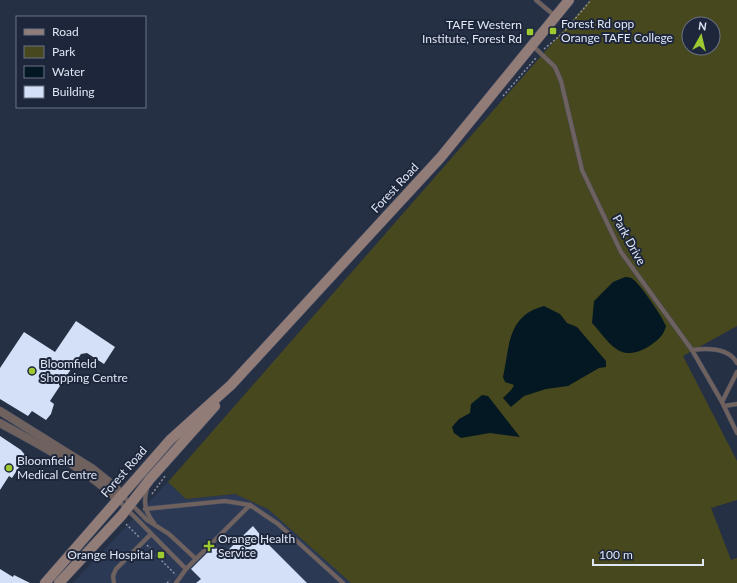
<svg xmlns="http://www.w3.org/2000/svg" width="737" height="583" font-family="Lato,sans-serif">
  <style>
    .built { fill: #2c3954 }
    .green { fill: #47481d; fill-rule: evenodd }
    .water { fill: #041823 }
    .building { fill: #d4e0f7 }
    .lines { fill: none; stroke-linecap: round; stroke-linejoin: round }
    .lane-casing { stroke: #444d61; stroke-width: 5 }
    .street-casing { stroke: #444d61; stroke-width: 9 }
    .secondary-casing { stroke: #444d61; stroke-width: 11 }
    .path { stroke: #8991a3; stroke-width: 1.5; stroke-dasharray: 2 2; stroke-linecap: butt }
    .lane { stroke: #6f615e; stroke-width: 4 }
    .street { stroke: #6f615e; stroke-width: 8 }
    .secondary { stroke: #927c78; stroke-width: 10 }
    .poi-dot { fill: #9dca30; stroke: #1d263b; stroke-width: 1.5 }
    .labels { text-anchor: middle; stroke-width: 4; stroke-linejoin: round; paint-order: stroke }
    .poi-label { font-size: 12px; fill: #dfe6f4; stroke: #1d263b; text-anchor: start }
    .street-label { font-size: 12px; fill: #dfe6f4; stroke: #1d263b }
  </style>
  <rect width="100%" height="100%" fill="#263045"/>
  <!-- built -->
  <polygon class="built" points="168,482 186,499 235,494 268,509 351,583 73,583"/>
  <!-- green -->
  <path class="green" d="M590,0H737V326L683,356L737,461V500L711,508L731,560L737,558V583H351L268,509L235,494L186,499L168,482ZM689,24H713V48H689Z"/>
  <!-- water -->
  <g class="water">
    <path d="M625,277C628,277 631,277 634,280C642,287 662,316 666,326C664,335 658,340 651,345C620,365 611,344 592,323L594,301L613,282Z"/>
    <path d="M544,306L560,314L567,323L577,327L606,361V367L599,368L568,386L546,389L524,396L511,407L503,398L512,389L514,385L505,382L503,377C510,345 507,316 544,306Z"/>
    <polygon points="482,395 488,396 520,437 490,433 461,438 454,433 452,427 459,419 470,413 471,404"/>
  </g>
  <!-- building -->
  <g class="building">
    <polygon points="76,321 115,347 104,364 87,353 81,354 50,401 54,404 51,414 46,420 32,411 28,416 0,399 0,368 24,332 55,352"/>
    <polygon points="0,436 21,450 25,455 23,461 12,478 9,476 0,490"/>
    <polygon points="253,526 267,543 307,583 196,583 201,579 191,569 214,546 223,555"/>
    <polygon points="0,569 13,577 14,575 30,583 0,583"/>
  </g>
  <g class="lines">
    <!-- lane casing -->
    <g class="lane-casing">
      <g id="lane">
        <polyline points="536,0 555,16"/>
        <polyline points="533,46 555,67 561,81 582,170 621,252 692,350 722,402 737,433"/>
        <path d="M692,350C707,348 729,348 737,363"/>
        <polyline points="722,402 737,372"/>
        <polyline points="724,406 737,404"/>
        <path d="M147,488C143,502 145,512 154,523"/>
        <polyline points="123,496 147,520 169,534 196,559"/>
        <polyline points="118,500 186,569"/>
        <polyline points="145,509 225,501 250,505"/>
        <polyline points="114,583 113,576 116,569 151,534"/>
        <polyline points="176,583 186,569 250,505 278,524 343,583"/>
      </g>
    </g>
    <!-- street casing -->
    <g class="street-casing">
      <g id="street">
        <polyline points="0,411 93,469 114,486 122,495"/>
        <path d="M0,423C41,446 84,467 118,500"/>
      </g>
    </g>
    <!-- secondary casing -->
    <g class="secondary-casing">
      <g id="secondary">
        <polyline points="45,583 170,440 231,385 441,157 569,0"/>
        <polyline points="59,583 122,515 150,479 215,406"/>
      </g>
    </g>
    <!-- path -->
    <g class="path">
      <polyline points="544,49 563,33 591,0"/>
      <polyline points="503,96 536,58"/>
      <polyline points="152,494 165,476"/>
      <polyline points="126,524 140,538"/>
      <polyline points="147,545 153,551"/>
      <polyline points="156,555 176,575"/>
      <polyline points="167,583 170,580"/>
    </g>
    <!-- lane -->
    <use href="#lane" class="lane"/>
    <!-- street -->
    <use href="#street" class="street"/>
    <!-- secondary -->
    <use href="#secondary" class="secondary"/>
  </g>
  <!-- markers -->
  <g class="poi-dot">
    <rect x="549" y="27" width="8" height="8" rx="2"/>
    <rect x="526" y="28" width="8" height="8" rx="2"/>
    <circle cx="32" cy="371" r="4"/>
    <circle cx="9" cy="468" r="4"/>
    <path d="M207 540h4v4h4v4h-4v4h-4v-4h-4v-4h4z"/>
    <rect x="157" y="551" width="8" height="8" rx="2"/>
  </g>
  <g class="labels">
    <!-- poi labels -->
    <g class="poi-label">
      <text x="561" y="28">Forest Rd opp<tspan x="561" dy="14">Orange TAFE College</tspan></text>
      <text x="522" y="29" text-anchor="end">TAFE Western<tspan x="522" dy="14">Institute, Forest Rd</tspan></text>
      <text x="40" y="368">Bloomfield<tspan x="40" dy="14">Shopping Centre</tspan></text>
      <text x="17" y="465">Bloomfield<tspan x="17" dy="14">Medical Centre</tspan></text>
      <text x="218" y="543">Orange Health<tspan x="218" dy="14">Service</tspan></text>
      <text x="153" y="559" text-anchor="end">Orange Hospital</text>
    </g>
    <!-- street labels -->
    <g class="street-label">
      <text transform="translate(395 188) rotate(-47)" y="4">Forest Road</text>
      <text transform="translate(629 240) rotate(61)" y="4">Park Drive</text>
      <text transform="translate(124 472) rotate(-49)" y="4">Forest Road</text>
    </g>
  </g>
  <!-- legend -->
  <rect x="16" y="16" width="130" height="92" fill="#1d263b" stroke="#6b7385"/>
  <rect x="24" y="29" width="20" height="6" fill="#927c78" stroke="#6b7385"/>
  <text x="52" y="36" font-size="12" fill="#dfe6f4">Road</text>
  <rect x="24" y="46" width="20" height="12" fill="#47481d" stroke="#6b7385"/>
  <text x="52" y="56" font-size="12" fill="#dfe6f4">Park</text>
  <rect x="24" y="66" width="20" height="12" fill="#041823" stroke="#6b7385"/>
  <text x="52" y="76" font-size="12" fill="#dfe6f4">Water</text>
  <rect x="24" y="86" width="20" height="12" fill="#d4e0f7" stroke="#6b7385"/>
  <text x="52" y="96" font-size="12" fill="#dfe6f4">Building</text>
  <!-- north arrow -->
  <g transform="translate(701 36) rotate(8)"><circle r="19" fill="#1d263b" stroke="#6b7385"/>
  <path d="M0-3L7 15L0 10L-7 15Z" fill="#9dca30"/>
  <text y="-6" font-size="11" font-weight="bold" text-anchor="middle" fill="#dfe6f4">N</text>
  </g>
  <!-- scale -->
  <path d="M593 559v6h110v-6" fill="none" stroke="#dfe6f4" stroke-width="2"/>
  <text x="599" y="559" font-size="12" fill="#dfe6f4" stroke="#1d263b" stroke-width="3" paint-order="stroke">100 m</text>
</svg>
